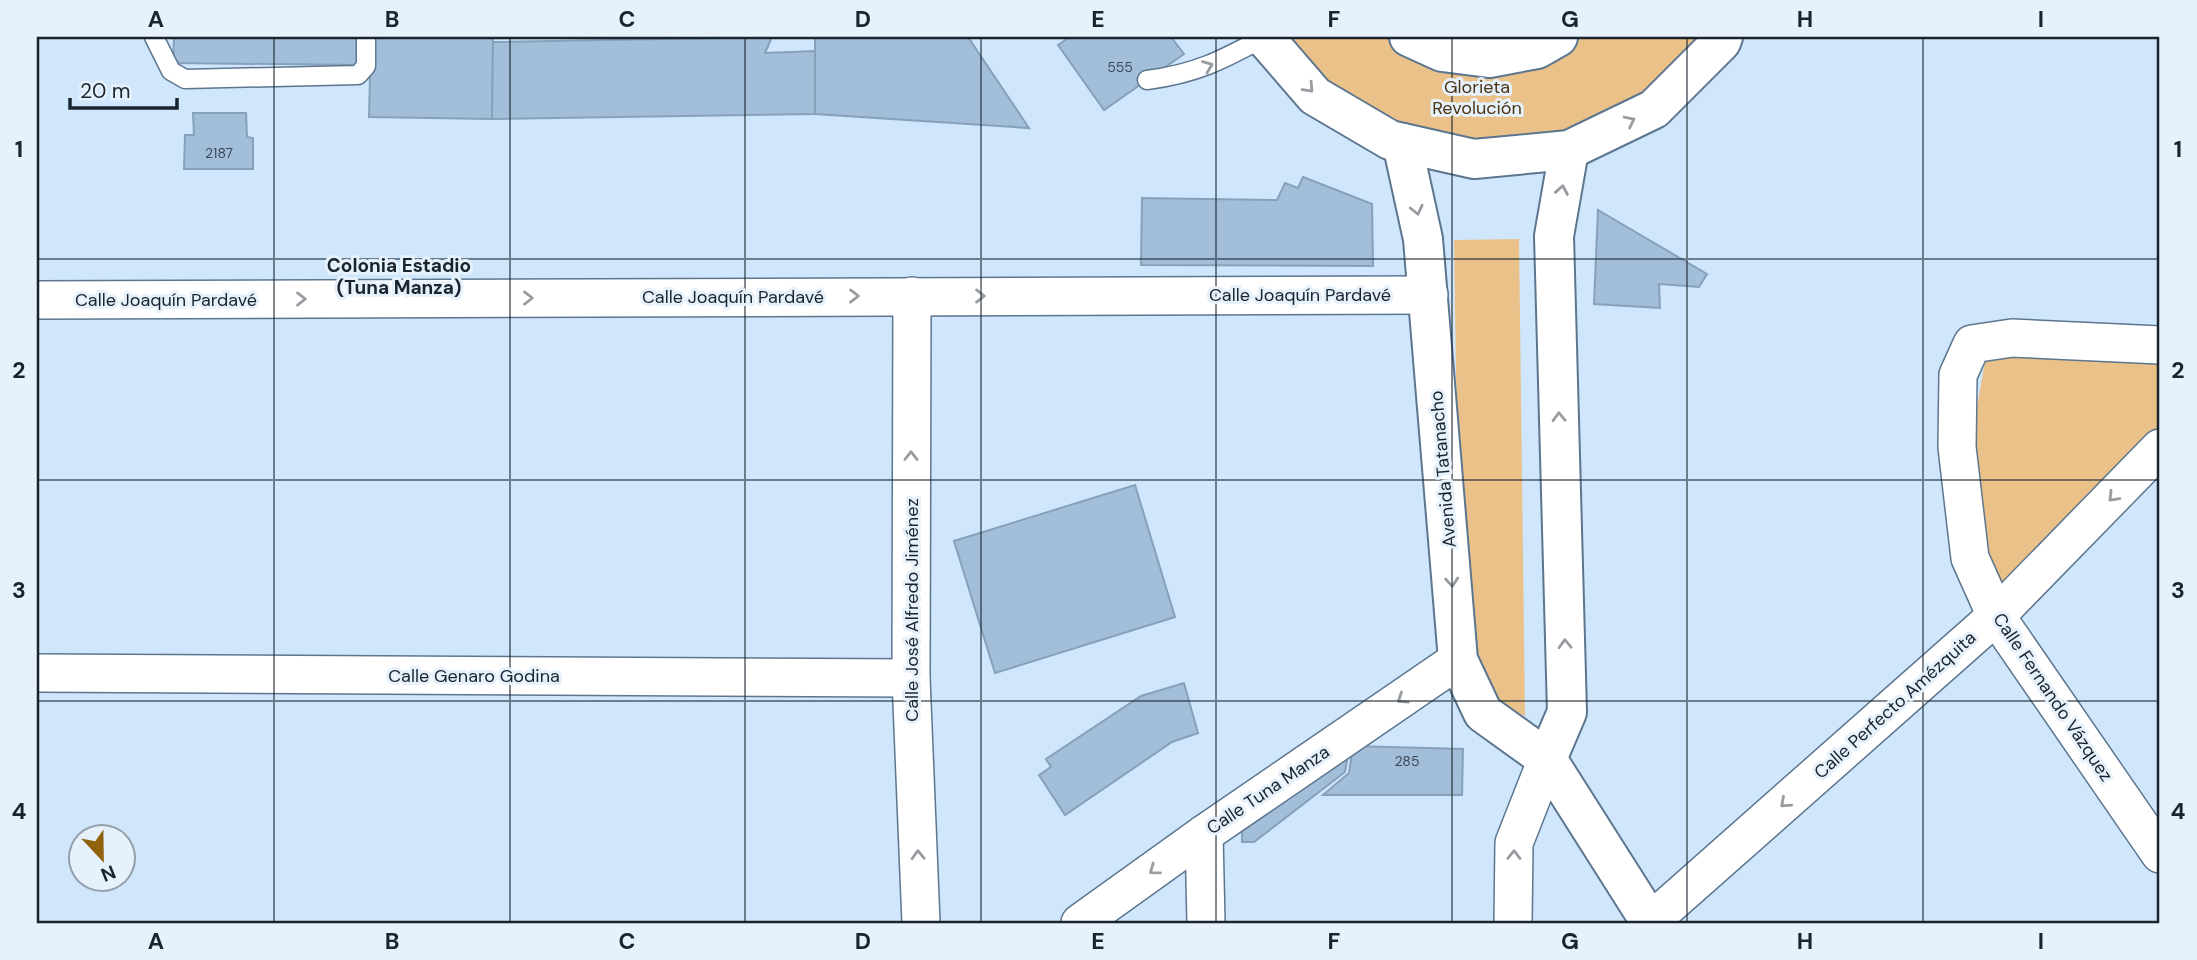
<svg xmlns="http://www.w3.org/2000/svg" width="2197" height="960" font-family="'DM Sans',sans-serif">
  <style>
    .green { fill: #e9c189 }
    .building { fill: #a3bed9; stroke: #87a1bb; stroke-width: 2 }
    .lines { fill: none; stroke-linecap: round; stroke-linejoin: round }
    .lane-casing { stroke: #5d768f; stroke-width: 21 }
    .street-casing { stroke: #5d768f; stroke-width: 40 }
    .secondary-casing { stroke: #5d768f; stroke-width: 42 }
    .lane { stroke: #fff; stroke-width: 18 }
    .street { stroke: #fff; stroke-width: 37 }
    .secondary { stroke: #fff; stroke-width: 38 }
    .oneway { stroke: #989ca1 }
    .grid { fill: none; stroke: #1a242e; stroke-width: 2; stroke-opacity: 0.55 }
    .labels { text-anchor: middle; stroke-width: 6; stroke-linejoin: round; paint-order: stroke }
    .number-label { font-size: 14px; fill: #3c4a59 }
    .park-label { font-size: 18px; fill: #4b3514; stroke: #e6f1fc }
    .street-label { font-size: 18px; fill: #1a242e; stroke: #e6f1fc }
    .neighbourhood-label { font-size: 19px; font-weight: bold; fill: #1a242e; stroke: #e6f1fc }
    .neatline { fill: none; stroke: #1a242e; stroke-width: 2.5 }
    .grid-label { font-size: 23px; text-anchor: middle; font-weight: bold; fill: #1a242e }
  </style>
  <rect width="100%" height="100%" fill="#cfe6fc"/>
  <!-- green -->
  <g class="green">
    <polygon points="1264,37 1723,37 1569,150 1390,140"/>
    <path d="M1519,239L1525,716C1485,700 1479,672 1460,636L1454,240Z"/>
    <polygon points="2160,354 2160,429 1995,593 1971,441 1986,356"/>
  </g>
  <!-- building -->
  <g class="building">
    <polygon points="174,37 362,37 361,65 173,63"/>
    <polygon points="371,37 493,37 492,119 369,117"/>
    <polygon points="772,37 765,53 815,51 815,114 492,119 493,42"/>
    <polygon points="815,37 968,37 1029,128 815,114"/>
    <polygon points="1070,37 1171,37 1184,54 1104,110 1058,45"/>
    <polygon points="193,113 246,113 247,137 253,138 253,169 184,169 185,135 194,135"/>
    <polygon points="1303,177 1372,204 1373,266 1141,265 1142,198 1277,200 1285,183 1298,188"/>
    <polygon points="1598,210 1707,274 1699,287 1659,284 1660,308 1594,304"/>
    <polygon points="1135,485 1175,617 995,673 954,541"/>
    <polygon points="1184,683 1198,733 1172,742 1065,815 1039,775 1051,767 1046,759 1141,696"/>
    <polygon points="1351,738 1345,772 1254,842 1242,842 1242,822"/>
    <polygon points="1353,746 1463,749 1462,795 1323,795 1349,773"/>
  </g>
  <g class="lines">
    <!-- lane casing -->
    <g class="lane-casing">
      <g id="lane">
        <polyline points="154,37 171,71 185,79 358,75 366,66 366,37"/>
        <path d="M1147,80C1196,74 1222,60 1265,37"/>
      </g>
    </g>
    <!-- street casing -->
    <g class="street-casing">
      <g id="street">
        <polyline points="912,296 911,678 921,923"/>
        <polyline points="37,300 1429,295"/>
        <polyline points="2160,345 2012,338 1972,344 1958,375 1957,447 1970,558 1996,616 2160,854"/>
        <polyline points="37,673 911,678"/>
        <polyline points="1204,834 1206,923"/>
        <polyline points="1650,922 1996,616 2160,448"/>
        <polyline points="1080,923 1204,834 1458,660"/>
        <polyline points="1513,923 1514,843 1547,759"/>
      </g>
    </g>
    <!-- secondary casing -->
    <g class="secondary-casing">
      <g id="secondary">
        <polyline points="1264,37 1315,96 1390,140 1474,159 1569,150 1654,109 1721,42 1723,37"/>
        <polyline points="1409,37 1442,52 1489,58 1537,49 1558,37"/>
        <polyline points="1402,143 1423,239 1458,660 1483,713 1547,759 1651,923"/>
        <polyline points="1547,759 1567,712 1554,236 1569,150"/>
      </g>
    </g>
    <!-- lane -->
    <use href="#lane" class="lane"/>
    <!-- street -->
    <use href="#street" class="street"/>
    <!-- secondary -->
    <use href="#secondary" class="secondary"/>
  </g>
  <!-- one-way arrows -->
  <defs><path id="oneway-chevron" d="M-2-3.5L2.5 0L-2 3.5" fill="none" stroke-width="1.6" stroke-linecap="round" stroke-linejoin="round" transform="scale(1.75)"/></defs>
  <g class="oneway">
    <use href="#oneway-chevron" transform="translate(1208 66) rotate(-21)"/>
    <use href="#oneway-chevron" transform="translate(1309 88) rotate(47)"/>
    <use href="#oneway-chevron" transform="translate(1630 121) rotate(-26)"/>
    <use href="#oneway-chevron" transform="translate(1562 190) rotate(-80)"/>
    <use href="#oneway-chevron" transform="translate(1417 210) rotate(77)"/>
    <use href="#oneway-chevron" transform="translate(854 296)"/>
    <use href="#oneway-chevron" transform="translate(980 296)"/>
    <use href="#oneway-chevron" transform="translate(528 298)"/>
    <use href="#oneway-chevron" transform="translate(301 299)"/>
    <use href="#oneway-chevron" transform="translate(1559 417) rotate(-92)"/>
    <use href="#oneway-chevron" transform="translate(911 456) rotate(-90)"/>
    <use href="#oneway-chevron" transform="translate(2113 497) rotate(134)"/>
    <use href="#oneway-chevron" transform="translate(1452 582) rotate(85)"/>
    <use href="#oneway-chevron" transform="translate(1565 644) rotate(-92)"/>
    <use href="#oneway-chevron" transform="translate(1402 699) rotate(146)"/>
    <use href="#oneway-chevron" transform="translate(1785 803) rotate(138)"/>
    <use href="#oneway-chevron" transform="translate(918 855) rotate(-92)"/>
    <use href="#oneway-chevron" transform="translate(1514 855) rotate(-89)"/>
    <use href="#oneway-chevron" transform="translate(1154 870) rotate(144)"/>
  </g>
  <!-- grid -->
  <path class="grid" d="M274,37V923M510,37V923M745,37V923M981,37V923M1216,37V923M1452,37V923M1687,37V923M1923,37V923M37,259H2160M37,480H2160M37,701H2160"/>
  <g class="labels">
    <!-- number labels -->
    <g class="number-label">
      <text x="1120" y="72">555</text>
      <text x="219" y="158">2187</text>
      <text x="1407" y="766">285</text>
    </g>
    <!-- park labels -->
    <g class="park-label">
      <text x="1477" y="93">Glorieta<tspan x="1477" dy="21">Revolución</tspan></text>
    </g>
    <!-- street labels -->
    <g class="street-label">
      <text x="1300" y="301">Calle Joaquín Pardavé</text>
      <text x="733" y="303">Calle Joaquín Pardavé</text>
      <text x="166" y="306">Calle Joaquín Pardavé</text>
      <text transform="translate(1443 469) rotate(-95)" y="6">Avenida Tatanacho</text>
      <text transform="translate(912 610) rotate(-90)" y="6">Calle José Alfredo Jiménez</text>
      <text x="474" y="682">Calle Genaro Godina</text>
      <text transform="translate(2053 697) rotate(56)" y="6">Calle Fernando Vázquez</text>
      <text transform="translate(1895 705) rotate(-42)" y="6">Calle Perfecto Amézquita</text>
      <text transform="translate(1268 790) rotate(-34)" y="6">Calle Tuna Manza</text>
    </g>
    <!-- neighbourhood labels -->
    <g class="neighbourhood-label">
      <text x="399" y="272">Colonia Estadio<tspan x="399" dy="22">(Tuna Manza)</tspan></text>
    </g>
  </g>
  <!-- border -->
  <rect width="2197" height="960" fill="none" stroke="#e6f1fc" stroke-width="77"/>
  <!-- north arrow -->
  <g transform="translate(102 858) rotate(158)"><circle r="33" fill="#e6f1fc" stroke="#949faa" stroke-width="2"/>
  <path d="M0-5L12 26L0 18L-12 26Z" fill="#90620d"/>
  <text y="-10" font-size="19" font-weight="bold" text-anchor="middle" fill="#1a242e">N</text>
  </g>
  <!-- scale -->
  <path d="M70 98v10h107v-10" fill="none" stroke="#1a242e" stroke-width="3.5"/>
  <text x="80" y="98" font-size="21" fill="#1a242e" stroke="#e6f1fc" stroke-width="5" paint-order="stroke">20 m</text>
  <rect x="38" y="38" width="2120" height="884" class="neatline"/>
  <g class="grid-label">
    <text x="156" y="27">A</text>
    <text x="392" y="27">B</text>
    <text x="627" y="27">C</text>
    <text x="863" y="27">D</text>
    <text x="1098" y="27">E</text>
    <text x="1334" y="27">F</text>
    <text x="1570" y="27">G</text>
    <text x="1805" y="27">H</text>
    <text x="2041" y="27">I</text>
    <text x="19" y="157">1</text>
    <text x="2178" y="157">1</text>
    <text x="19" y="378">2</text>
    <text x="2178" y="378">2</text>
    <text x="19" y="598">3</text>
    <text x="2178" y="598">3</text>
    <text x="19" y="819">4</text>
    <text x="2178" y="819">4</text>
    <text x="156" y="949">A</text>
    <text x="392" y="949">B</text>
    <text x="627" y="949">C</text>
    <text x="863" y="949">D</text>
    <text x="1098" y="949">E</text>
    <text x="1334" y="949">F</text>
    <text x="1570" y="949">G</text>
    <text x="1805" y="949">H</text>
    <text x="2041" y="949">I</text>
  </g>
</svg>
